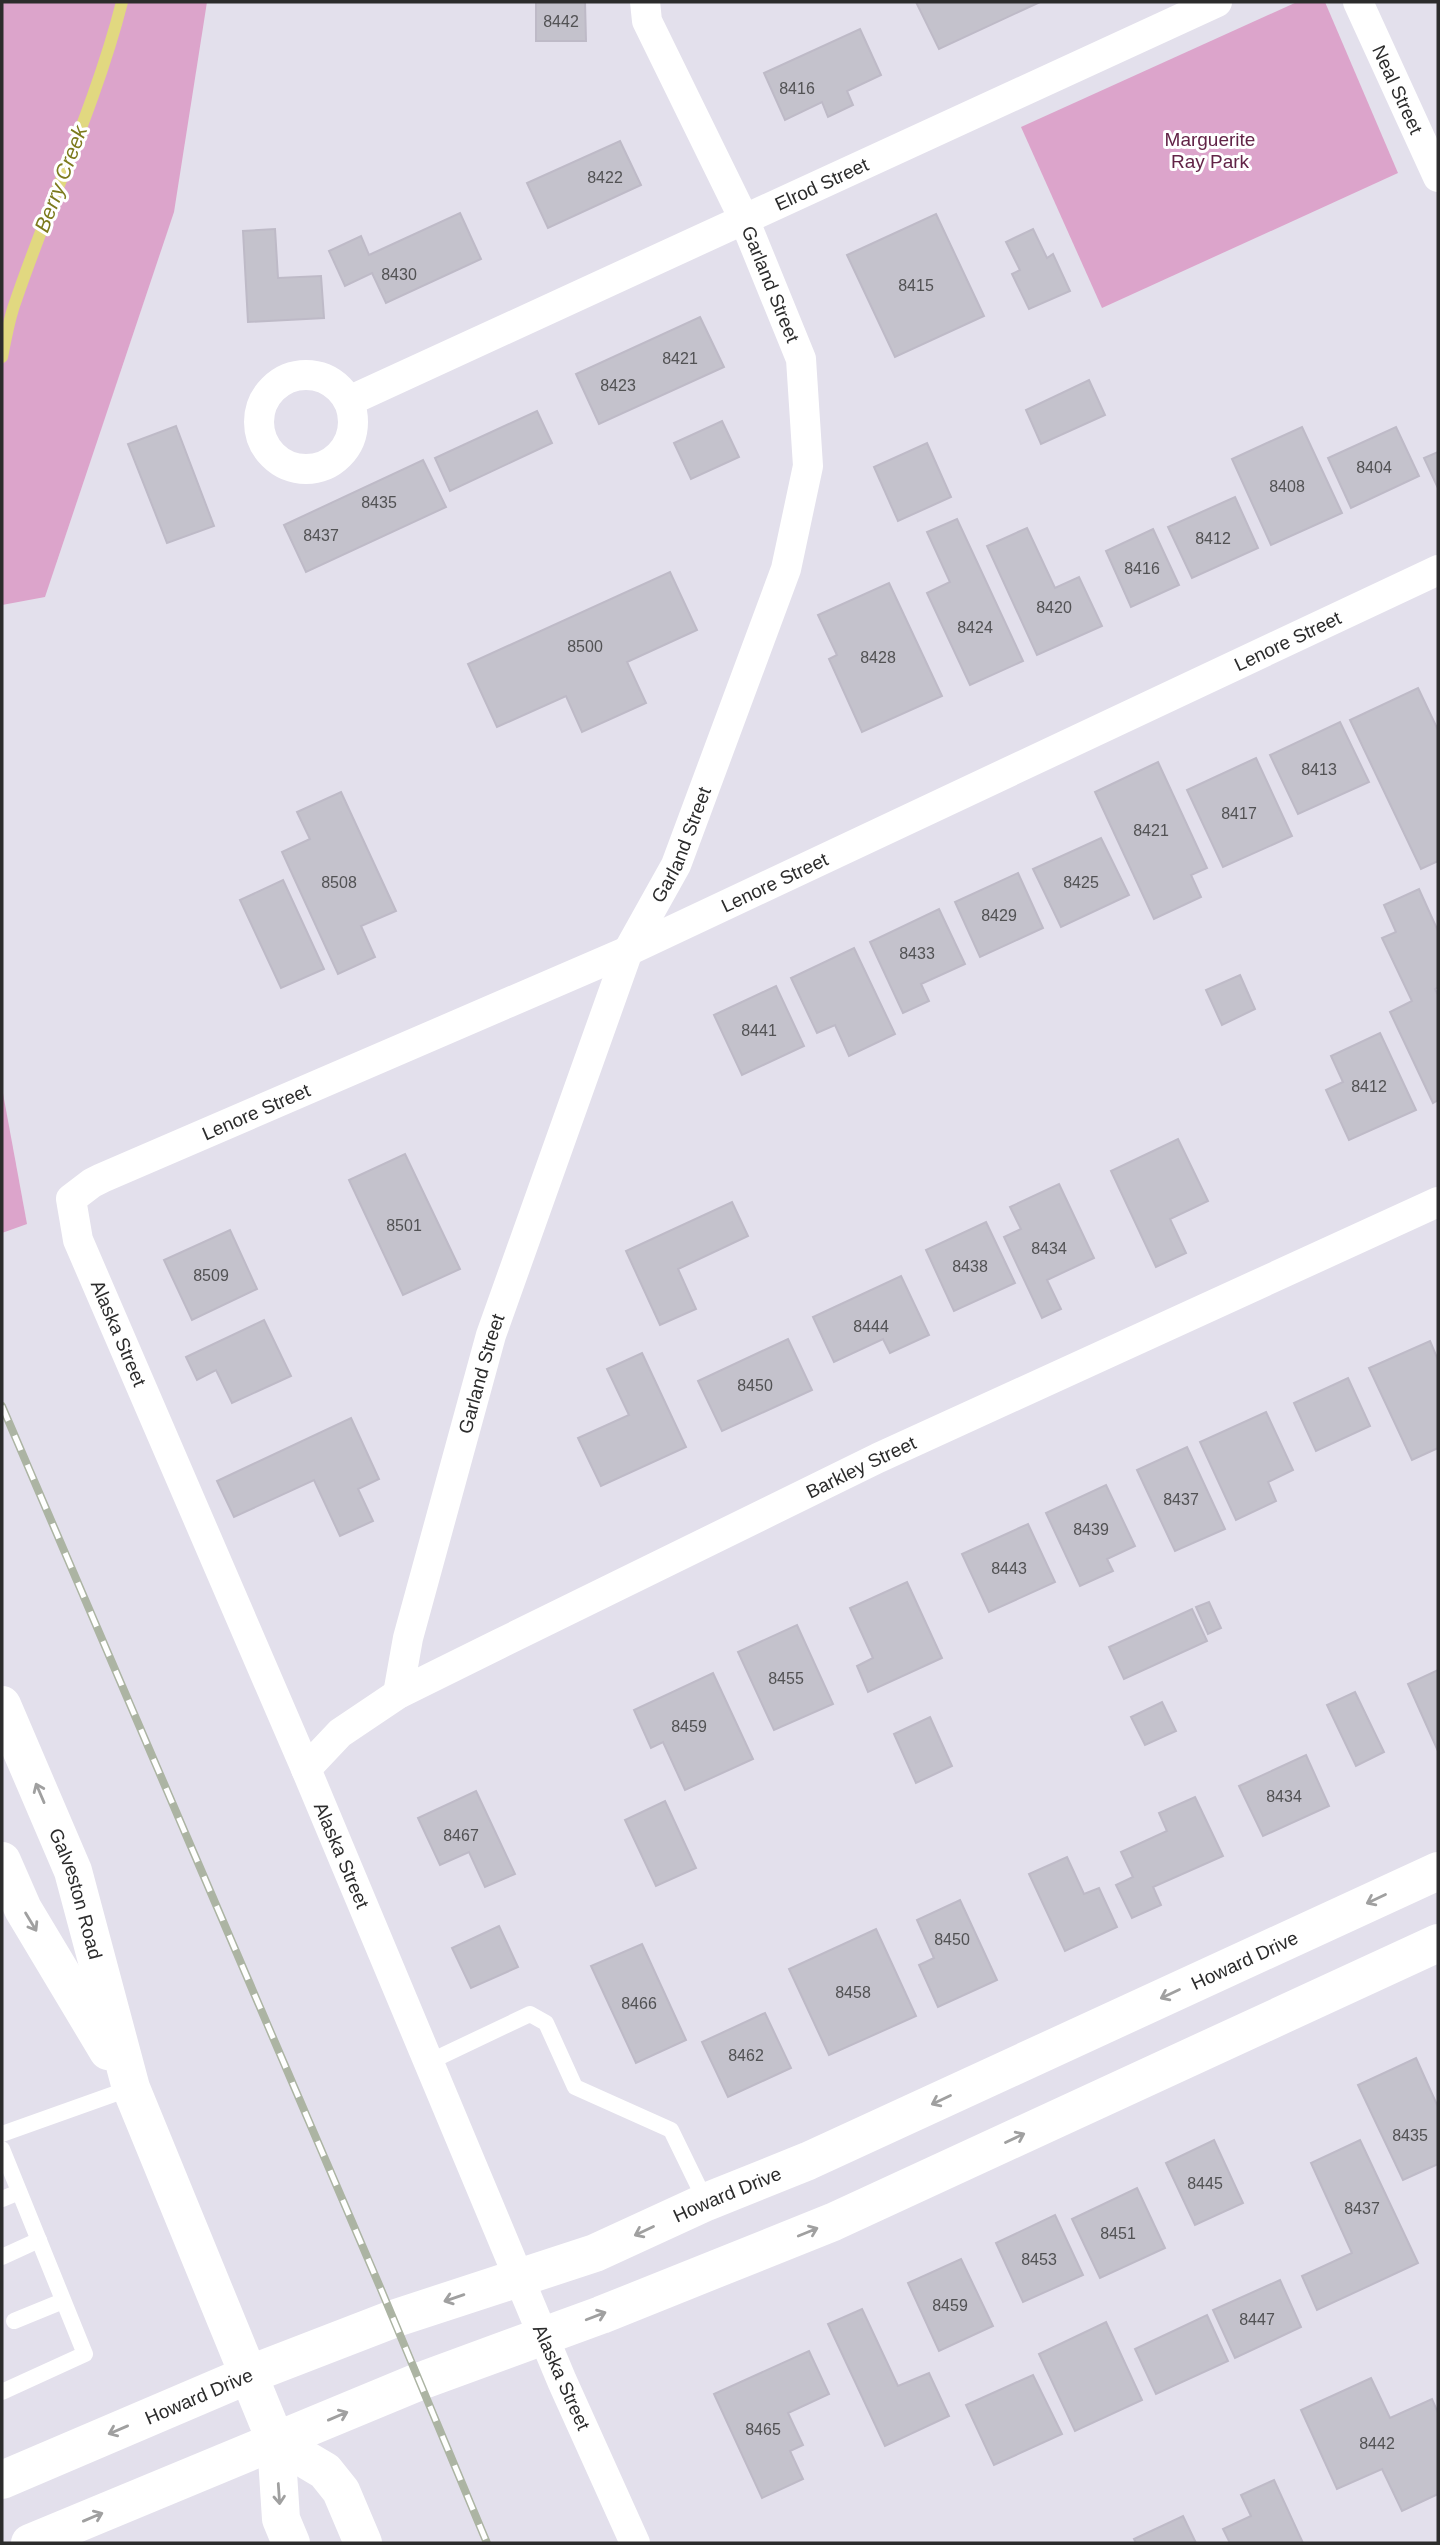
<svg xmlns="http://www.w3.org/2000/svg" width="1440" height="2545" font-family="Arial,sans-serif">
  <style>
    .green { fill: #dca4cb }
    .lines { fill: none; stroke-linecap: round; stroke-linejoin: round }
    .stream { stroke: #e1d880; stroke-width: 12 }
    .building { fill: #c4c2cc; stroke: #bebac7; stroke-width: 2 }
    .lane { stroke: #fff; stroke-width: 16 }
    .street { stroke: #fff; stroke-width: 30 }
    .secondary { stroke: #fff; stroke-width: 38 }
    .rail-casing { stroke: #acb4a3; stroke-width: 8 }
    .rail { stroke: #fff; stroke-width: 5; stroke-dasharray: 16; stroke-linecap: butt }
    .oneway { stroke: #a0a0a0 }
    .labels { text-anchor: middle; stroke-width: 6; stroke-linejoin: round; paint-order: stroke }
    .number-label { font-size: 16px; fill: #525254 }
    .street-label { font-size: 19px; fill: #2c2c2c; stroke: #fff }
    .park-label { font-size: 19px; fill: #622447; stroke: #fff }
    .water-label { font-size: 21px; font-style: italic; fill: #7c7a1c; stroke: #fff }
  </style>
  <rect width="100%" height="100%" fill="#e3e0ec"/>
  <!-- green -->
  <g class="green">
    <polygon points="2,2 207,2 174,212 45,597 2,605"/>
    <polygon points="1297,2 1325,2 1398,173 1102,308 1021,127"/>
    <polygon points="2,1088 27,1224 2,1233"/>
  </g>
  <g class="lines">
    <!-- stream -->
    <path class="stream" d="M2,357C6,338 9,318 16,300C50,200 96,104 122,2"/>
  </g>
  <!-- building -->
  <g class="building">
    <polygon points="536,2 585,2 586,41 536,41"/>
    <polygon points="916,2 1040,2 939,49"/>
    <polygon points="860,29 881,75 847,91 853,105 828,117 822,102 785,120 764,73"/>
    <polygon points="620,141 641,185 548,228 527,183"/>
    <polygon points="460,213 481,259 386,303 372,273 345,286 329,251 361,236 369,255"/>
    <polygon points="936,214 984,316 895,357 847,255"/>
    <polygon points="275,229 278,278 321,276 324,318 248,322 243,231"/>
    <polygon points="1033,229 1047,258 1053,254 1070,291 1029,309 1012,274 1020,270 1006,242"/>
    <polygon points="700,317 724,367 599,424 576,374"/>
    <polygon points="1089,380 1105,415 1041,444 1026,410"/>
    <polygon points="537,411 552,443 450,491 435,458"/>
    <polygon points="722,421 739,457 691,479 674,443"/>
    <polygon points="176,426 214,526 167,543 128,444"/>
    <polygon points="1302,427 1342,513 1271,545 1232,459"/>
    <polygon points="1396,427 1419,476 1351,508 1328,458"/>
    <polygon points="927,443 951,497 898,521 874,467"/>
    <polygon points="1438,452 1438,488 1424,458"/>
    <polygon points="423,460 446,507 306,572 284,525"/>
    <polygon points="1235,497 1258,548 1192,578 1168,527"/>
    <polygon points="957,519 1023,661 970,685 927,593 950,582 927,532"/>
    <polygon points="1027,528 1055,588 1079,577 1102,626 1037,655 987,546"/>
    <polygon points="1153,529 1179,585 1131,607 1106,551"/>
    <polygon points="670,572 697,630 627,662 646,703 582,732 566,696 497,727 468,664"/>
    <polygon points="889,583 942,696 862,732 829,659 837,655 818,615"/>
    <polygon points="1418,688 1438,730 1438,861 1421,869 1350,720"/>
    <polygon points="1340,722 1369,782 1298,814 1270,755"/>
    <polygon points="1256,758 1292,836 1223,867 1187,790"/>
    <polygon points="1158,762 1207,868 1191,875 1201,897 1154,919 1095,792"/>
    <polygon points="341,792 396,911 361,926 375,957 338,974 282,852 310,839 297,812"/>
    <polygon points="1101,838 1129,895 1061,927 1033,869"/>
    <polygon points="1018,873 1043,928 980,957 955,902"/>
    <polygon points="283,880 324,969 281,988 240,900"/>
    <polygon points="1419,889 1438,931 1438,987 1435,989 1438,995 1438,1100 1433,1103 1390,1012 1412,1001 1382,938 1396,932 1384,905"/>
    <polygon points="939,909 965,964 921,984 929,1001 903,1013 870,942"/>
    <polygon points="854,948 895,1034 849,1056 835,1025 817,1033 791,978"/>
    <polygon points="1240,975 1255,1009 1222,1025 1206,990"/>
    <polygon points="776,986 804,1046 742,1075 714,1015"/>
    <polygon points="1380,1033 1416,1110 1349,1140 1326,1090 1343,1082 1331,1056"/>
    <polygon points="1178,1139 1208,1201 1170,1219 1186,1253 1156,1267 1111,1171"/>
    <polygon points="405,1154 460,1269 403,1295 349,1180"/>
    <polygon points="1059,1184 1094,1258 1047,1280 1061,1309 1042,1318 1004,1237 1021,1229 1010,1207"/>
    <polygon points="732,1202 748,1236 678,1269 696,1309 660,1325 626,1251"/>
    <polygon points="986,1222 1015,1283 954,1311 926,1250"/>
    <polygon points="230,1230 257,1289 192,1320 164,1260"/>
    <polygon points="901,1276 929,1335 890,1353 883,1339 834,1362 813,1317"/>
    <polygon points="264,1320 291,1376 232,1403 216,1370 197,1380 186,1357"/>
    <polygon points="788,1339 812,1390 722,1431 698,1381"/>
    <polygon points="1430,1341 1438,1360 1438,1448 1412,1460 1369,1368"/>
    <polygon points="642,1353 686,1447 601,1486 578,1438 629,1415 607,1369"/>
    <polygon points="1348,1378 1370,1426 1316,1451 1294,1403"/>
    <polygon points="1266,1412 1293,1470 1268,1482 1276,1501 1236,1520 1200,1442"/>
    <polygon points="351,1418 379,1479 358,1489 373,1521 340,1536 314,1480 234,1517 217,1481"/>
    <polygon points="1187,1447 1225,1529 1175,1551 1137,1470"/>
    <polygon points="1106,1485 1135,1546 1107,1559 1113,1571 1080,1586 1046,1513"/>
    <polygon points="1028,1524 1055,1582 989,1612 962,1554"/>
    <polygon points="907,1582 942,1658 868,1692 857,1666 873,1658 850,1608"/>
    <polygon points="1209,1602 1221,1628 1208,1634 1196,1607"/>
    <polygon points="1192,1609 1207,1641 1124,1679 1109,1647"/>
    <polygon points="797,1625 833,1704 774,1730 738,1652"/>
    <polygon points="1438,1670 1438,1751 1408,1684"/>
    <polygon points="713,1673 753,1759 685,1790 663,1742 651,1748 634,1710"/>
    <polygon points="1355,1692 1384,1752 1356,1766 1327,1705"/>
    <polygon points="1162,1702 1176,1731 1145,1745 1131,1717"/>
    <polygon points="930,1717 952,1766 916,1783 894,1734"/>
    <polygon points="1306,1755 1329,1806 1263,1836 1239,1786"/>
    <polygon points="476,1791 515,1874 485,1887 469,1852 440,1865 418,1818"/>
    <polygon points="1195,1797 1223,1856 1153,1887 1161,1905 1132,1918 1116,1885 1133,1877 1121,1852 1167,1831 1159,1813"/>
    <polygon points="665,1801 696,1868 656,1886 625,1820"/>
    <polygon points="1067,1857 1084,1894 1099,1888 1117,1927 1065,1951 1029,1874"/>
    <polygon points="960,1900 997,1980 938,2007 919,1965 934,1958 917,1920"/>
    <polygon points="499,1926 518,1967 471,1988 452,1948"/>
    <polygon points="876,1929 916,2016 829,2055 789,1969"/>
    <polygon points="642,1944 686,2040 636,2063 591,1966"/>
    <polygon points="765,2013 791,2068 728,2097 702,2042"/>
    <polygon points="1416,2058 1438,2107 1438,2164 1403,2180 1358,2085"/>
    <polygon points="1214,2140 1243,2203 1195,2225 1166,2163"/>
    <polygon points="1360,2140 1418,2263 1317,2310 1302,2276 1352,2253 1311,2163"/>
    <polygon points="1137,2188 1165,2248 1100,2278 1072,2219"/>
    <polygon points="1055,2215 1083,2275 1023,2302 996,2243"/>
    <polygon points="961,2259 993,2326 939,2351 908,2283"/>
    <polygon points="1280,2280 1301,2327 1235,2358 1213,2310"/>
    <polygon points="862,2309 898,2386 929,2373 949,2416 885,2446 828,2324"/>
    <polygon points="1207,2315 1228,2361 1156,2394 1135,2349"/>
    <polygon points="1106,2322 1142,2400 1075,2431 1039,2354"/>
    <polygon points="809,2351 829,2394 788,2413 803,2445 790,2451 803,2479 762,2498 714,2394"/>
    <polygon points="1033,2375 1062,2434 994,2465 966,2405"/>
    <polygon points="1371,2378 1390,2418 1432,2399 1438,2413 1438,2494 1402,2511 1382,2469 1337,2489 1301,2410"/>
    <polygon points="1274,2480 1303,2543 1230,2543 1223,2529 1251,2516 1241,2495"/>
    <polygon points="1183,2516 1196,2543 1136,2543 1134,2539"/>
  </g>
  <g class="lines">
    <!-- lane -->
    <g class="lane">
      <polyline points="429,2062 530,2014 546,2023 575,2087 671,2130 706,2202"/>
      <polyline points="2,2134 131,2088"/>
      <polyline points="2,2149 85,2354 2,2392"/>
      <polyline points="2,2199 19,2192"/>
      <polyline points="2,2257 39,2240"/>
      <polyline points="14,2321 63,2301"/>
    </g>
    <!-- street -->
    <g class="street">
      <path id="s1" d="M1358,2L1438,177"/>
      <circle cx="306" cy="422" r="47"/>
      <path id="s2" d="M349,401L1217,2"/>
      <path id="s3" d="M398,1694L408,1638L491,1335L628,951L676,865L786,569L808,466L801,359L744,219L647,21L645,2"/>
      <path id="s4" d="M306,1769L340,1733L398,1694L499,1644L878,1458L1438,1202"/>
      <path id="s5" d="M635,2543L562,2381L306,1769L78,1240L71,1199L92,1183L102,1178L628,951L1438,570"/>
    </g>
    <!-- secondary -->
    <g class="secondary">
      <path id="s6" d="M2,1705L73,1871L131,2088L276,2442L281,2519L291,2543"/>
      <polyline points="2,1861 23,1909 108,2051"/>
      <polyline points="276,2442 325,2471 341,2491 363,2543"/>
      <path id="s7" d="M2,2480L248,2375L393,2319L595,2253L706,2202L808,2161L1438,1871"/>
      <polyline points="30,2543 418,2382 601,2315 833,2222 1438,1943"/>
    </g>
    <!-- rail casing -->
    <g class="rail-casing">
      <polyline id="rail" points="2,1406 380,2287 487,2543"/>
    </g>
    <!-- rail -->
    <use href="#rail" class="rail"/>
  </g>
  <!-- one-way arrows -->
  <defs><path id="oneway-shaft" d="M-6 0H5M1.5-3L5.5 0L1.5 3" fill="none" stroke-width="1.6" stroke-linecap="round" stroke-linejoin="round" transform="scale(1.75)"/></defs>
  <g class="oneway">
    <use href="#oneway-shaft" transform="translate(40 1793) rotate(-113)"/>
    <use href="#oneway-shaft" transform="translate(1376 1899) rotate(155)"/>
    <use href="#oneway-shaft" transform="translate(31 1922) rotate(59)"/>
    <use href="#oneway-shaft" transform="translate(1170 1994) rotate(155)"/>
    <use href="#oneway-shaft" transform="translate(941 2100) rotate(155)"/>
    <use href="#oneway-shaft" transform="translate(1015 2138) rotate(-25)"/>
    <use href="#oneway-shaft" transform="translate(644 2231) rotate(155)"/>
    <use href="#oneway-shaft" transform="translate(808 2232) rotate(-22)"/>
    <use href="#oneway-shaft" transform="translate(454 2298) rotate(161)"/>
    <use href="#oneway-shaft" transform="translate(596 2316) rotate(-21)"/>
    <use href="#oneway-shaft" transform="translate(338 2416) rotate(-23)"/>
    <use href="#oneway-shaft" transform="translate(118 2430) rotate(157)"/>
    <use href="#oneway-shaft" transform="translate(279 2494) rotate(86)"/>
    <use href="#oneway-shaft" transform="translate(93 2517) rotate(-23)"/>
  </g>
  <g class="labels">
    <!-- number labels -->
    <g class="number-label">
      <text x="561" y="27">8442</text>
      <text x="797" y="94">8416</text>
      <text x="605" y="183">8422</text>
      <text x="399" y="280">8430</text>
      <text x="916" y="291">8415</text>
      <text x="680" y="364">8421</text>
      <text x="618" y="391">8423</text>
      <text x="1374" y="473">8404</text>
      <text x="1287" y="492">8408</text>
      <text x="379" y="508">8435</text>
      <text x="321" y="541">8437</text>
      <text x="1213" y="544">8412</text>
      <text x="1142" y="574">8416</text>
      <text x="1054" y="613">8420</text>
      <text x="975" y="633">8424</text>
      <text x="585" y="652">8500</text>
      <text x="878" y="663">8428</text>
      <text x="1319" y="775">8413</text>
      <text x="1239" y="819">8417</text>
      <text x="1151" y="836">8421</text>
      <text x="339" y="888">8508</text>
      <text x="1081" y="888">8425</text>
      <text x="999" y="921">8429</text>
      <text x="917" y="959">8433</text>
      <text x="759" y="1036">8441</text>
      <text x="1369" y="1092">8412</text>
      <text x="404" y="1231">8501</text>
      <text x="1049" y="1254">8434</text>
      <text x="970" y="1272">8438</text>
      <text x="211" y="1281">8509</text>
      <text x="871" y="1332">8444</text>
      <text x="755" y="1391">8450</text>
      <text x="1181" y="1505">8437</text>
      <text x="1091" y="1535">8439</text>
      <text x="1009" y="1574">8443</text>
      <text x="786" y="1684">8455</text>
      <text x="689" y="1732">8459</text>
      <text x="1284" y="1802">8434</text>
      <text x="461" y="1841">8467</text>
      <text x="952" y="1945">8450</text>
      <text x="853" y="1998">8458</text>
      <text x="639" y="2009">8466</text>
      <text x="746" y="2061">8462</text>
      <text x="1410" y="2141">8435</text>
      <text x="1205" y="2189">8445</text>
      <text x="1362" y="2214">8437</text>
      <text x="1118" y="2239">8451</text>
      <text x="1039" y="2265">8453</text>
      <text x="950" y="2311">8459</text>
      <text x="1257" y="2325">8447</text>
      <text x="763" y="2435">8465</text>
      <text x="1377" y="2449">8442</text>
    </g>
    <!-- street labels -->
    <g class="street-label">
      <text dy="7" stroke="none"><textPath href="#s1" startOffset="96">Neal Street</textPath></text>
      <text dy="7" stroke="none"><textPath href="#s2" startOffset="520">Elrod Street</textPath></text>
      <text transform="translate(771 284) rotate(68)" y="7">Garland Street</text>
      <text dy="7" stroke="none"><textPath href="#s5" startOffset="2798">Lenore Street</textPath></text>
      <text dy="7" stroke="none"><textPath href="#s3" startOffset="898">Garland Street</textPath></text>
      <text dy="7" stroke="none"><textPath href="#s5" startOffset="2231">Lenore Street</textPath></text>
      <text dy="7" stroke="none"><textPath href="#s5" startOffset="1664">Lenore Street</textPath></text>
      <text transform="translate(119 1333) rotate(67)" y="7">Alaska Street</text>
      <text dy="7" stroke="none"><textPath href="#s3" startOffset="331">Garland Street</textPath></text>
      <text dy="7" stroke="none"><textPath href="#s4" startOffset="635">Barkley Street</textPath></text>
      <text transform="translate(342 1855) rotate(67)" y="7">Alaska Street</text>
      <text dy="7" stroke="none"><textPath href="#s6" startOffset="203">Galveston Road</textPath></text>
      <text dy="7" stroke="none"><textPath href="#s7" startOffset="1348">Howard Drive</textPath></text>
      <text dy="7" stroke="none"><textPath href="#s7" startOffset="780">Howard Drive</textPath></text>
      <text transform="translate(562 2377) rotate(66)" y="7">Alaska Street</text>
      <text dy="7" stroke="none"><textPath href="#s7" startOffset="214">Howard Drive</textPath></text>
    </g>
    <!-- park labels -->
    <g class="park-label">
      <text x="1210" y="146">Marguerite<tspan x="1210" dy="22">Ray Park</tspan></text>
    </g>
    <!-- water labels -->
    <g class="water-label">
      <text transform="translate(61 179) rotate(-69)" y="7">Berry Creek</text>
    </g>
  </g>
  <!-- border -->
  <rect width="1440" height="2545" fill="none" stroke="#2c2c2c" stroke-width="7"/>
</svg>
